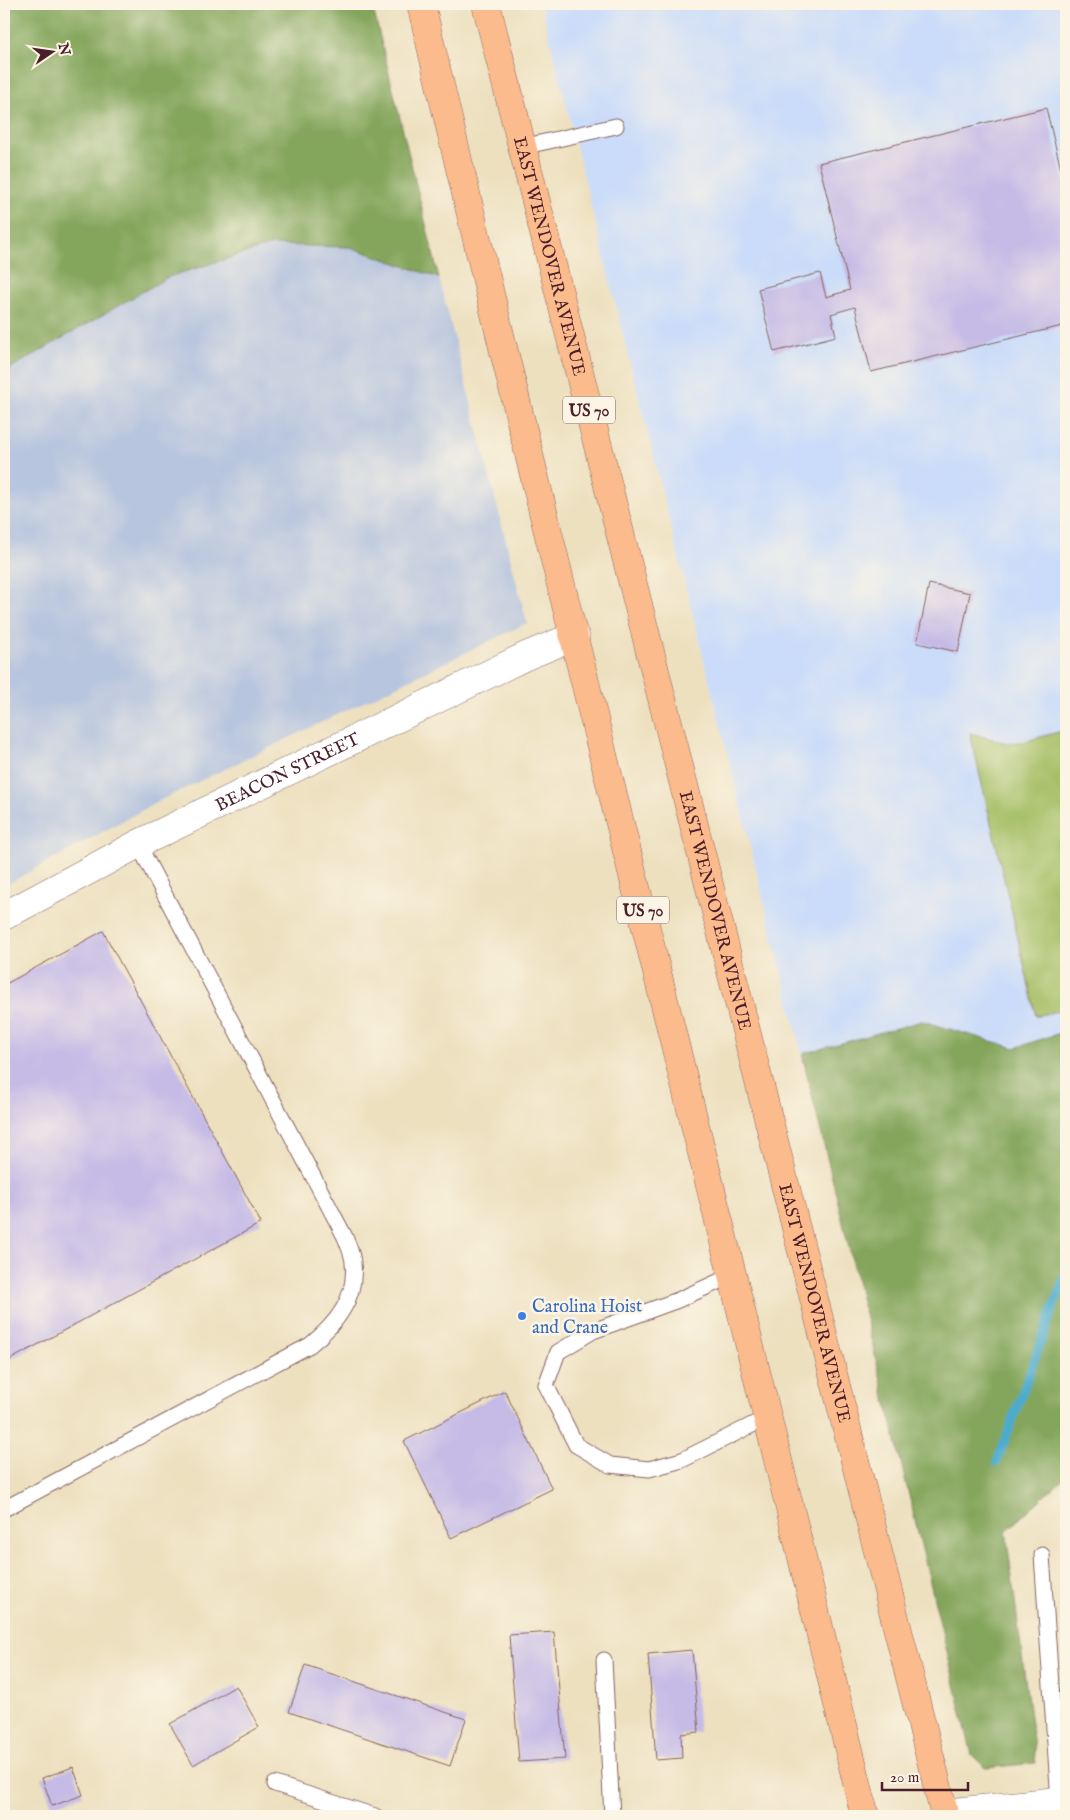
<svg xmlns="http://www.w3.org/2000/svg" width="1070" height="1820" font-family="'IM FELL English',serif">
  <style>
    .built { fill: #cadcf9 }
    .industrial { fill: #b7c5de }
    .green { fill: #a5bf66; stroke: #786f48 }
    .forest { fill: #84a65b; stroke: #676243 }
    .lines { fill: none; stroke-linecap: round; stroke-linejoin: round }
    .stream { stroke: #4dabcc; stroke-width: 9 }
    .building { fill: #c6bbe6 }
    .lane-casing { stroke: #83635f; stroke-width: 17 }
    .street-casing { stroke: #83635f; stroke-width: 29 }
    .highway-casing { stroke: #83635f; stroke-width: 29 }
    .lane { stroke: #fff; stroke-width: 15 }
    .street { stroke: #fff; stroke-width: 28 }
    .highway { stroke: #fbbb8d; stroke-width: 28 }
    .shop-dot { fill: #3f7fe0; stroke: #fcf5e5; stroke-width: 2 }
    .labels { text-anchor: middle; stroke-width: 5; stroke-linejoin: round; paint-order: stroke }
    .shield { fill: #fcf5e5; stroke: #7f5f63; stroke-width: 1 }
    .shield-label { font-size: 16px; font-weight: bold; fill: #4a1f2b }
    .street-label { font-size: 18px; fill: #4a1f2b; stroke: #fcf5e5 }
    .shop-label { font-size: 18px; fill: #366cbe; stroke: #fcf5e5; text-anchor: start }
  </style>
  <rect width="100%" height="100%" fill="#fcf5e5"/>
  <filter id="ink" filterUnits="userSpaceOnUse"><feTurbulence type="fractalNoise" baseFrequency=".02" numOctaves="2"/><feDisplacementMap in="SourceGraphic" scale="10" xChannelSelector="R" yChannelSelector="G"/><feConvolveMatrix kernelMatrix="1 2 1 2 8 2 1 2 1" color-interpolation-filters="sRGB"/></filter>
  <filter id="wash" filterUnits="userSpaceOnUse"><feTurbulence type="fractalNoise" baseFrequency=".0096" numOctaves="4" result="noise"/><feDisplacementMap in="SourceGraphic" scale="20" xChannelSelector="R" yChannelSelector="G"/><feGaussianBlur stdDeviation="1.12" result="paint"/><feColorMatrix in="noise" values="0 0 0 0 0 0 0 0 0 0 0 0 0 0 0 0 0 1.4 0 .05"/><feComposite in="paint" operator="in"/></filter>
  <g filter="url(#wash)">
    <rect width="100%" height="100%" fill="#ede0bf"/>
    <!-- built -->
    <polygon class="built" points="541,4 1066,4 1066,1031 1015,1049 922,1021 802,1054"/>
    <!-- industrial -->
    <polygon class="industrial" points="271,245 350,247 439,278 527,623 161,800 4,886 4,372 168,277"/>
    <!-- green -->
    <polygon class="green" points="1066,730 1066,1009 1036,1016 970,733 1006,743 1022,742"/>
    <!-- forest -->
    <g class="forest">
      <polygon points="4,4 372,4 439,278 350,247 271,245 168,277 4,372"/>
      <polygon points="922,1021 1015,1048 1066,1031 1066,1476 1006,1531 1036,1763 986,1768 972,1755 802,1054"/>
    </g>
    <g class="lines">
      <!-- stream -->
      <polyline class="stream" points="997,1462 1066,1273"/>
    </g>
    <g id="blocks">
      <!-- building -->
      <g class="building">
        <polygon points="1046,108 1066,190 1066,325 871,372 855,307 831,314 836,336 774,352 758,289 820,273 826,297 850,290 819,163"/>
        <polygon points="929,584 970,593 958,652 917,643"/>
        <polygon points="103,931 261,1223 4,1363 4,985"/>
        <polygon points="505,1391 552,1489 451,1538 404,1441"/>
        <polygon points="554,1632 565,1759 519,1762 509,1635"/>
        <polygon points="692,1650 699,1732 681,1734 682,1758 656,1760 648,1654"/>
        <polygon points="305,1665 466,1719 450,1766 289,1712"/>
        <polygon points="236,1686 259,1727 193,1765 170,1724"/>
        <polygon points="73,1767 83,1795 52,1806 42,1778"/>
      </g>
    </g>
  </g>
  <g filter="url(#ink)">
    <use href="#blocks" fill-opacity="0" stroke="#83635f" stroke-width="1"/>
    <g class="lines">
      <!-- lane casing -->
      <g class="lane-casing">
        <g id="lane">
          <polyline points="522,147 616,126"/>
          <polyline points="733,1275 678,1300 593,1331 558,1352 546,1385 576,1445 610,1465 649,1469 682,1460 768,1417"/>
          <path d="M4,1509L310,1345C336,1324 357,1299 353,1263C353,1255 348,1245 345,1237L138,844"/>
          <polyline points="1042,1555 1059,1801"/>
          <polyline points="604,1660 612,1816"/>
          <polyline points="275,1784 375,1816"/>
        </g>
      </g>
      <!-- street casing -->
      <g class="street-casing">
        <g id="street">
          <path id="s1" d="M4,916L138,844L526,656L575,636"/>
          <polyline points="944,1813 1066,1800"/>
        </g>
      </g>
      <!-- highway casing -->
      <g class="highway-casing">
        <g id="highway">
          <path d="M421,4C563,609 719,1211 865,1816"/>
          <path id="s2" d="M486,4L945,1816"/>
        </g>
      </g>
      <!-- lane -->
      <use href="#lane" class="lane"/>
      <!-- street -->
      <use href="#street" class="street"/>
      <!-- highway -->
      <use href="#highway" class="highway"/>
    </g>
  </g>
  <!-- markers -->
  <circle class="shop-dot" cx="522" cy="1316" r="5"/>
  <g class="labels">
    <!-- shield labels -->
    <g class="shield">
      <rect x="563" y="396.5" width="52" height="27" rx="4"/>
      <rect x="617" y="896.5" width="52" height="27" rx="4"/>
    </g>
    <g class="shield-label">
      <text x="589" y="416">US 70</text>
      <text x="643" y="916">US 70</text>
    </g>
    <!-- street labels -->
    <g class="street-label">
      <text dy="6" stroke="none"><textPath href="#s2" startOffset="260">EAST WENDOVER AVENUE</textPath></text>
      <text dy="6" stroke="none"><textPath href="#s1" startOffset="318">BEACON STREET</textPath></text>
      <text dy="6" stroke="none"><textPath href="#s2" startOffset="935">EAST WENDOVER AVENUE</textPath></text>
      <text dy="6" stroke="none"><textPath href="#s2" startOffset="1340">EAST WENDOVER AVENUE</textPath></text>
    </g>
    <!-- shop labels -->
    <g class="shop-label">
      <text x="532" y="1312">Carolina Hoist<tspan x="532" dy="21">and Crane</tspan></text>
    </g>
  </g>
  <!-- margin -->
  <rect width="1070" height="1820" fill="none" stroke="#fcf5e5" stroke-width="20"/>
  <!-- north arrow -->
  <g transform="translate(52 52) rotate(77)" stroke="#fcf5e5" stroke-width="4" paint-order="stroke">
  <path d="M0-4L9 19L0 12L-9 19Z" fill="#4a1f2b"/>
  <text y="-8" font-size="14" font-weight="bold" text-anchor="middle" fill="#4a1f2b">N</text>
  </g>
  <!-- scale -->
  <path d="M882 1782v8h86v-8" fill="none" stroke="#4a1f2b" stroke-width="2.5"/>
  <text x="890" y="1782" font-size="15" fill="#4a1f2b" stroke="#fcf5e5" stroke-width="4" paint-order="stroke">20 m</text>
</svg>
